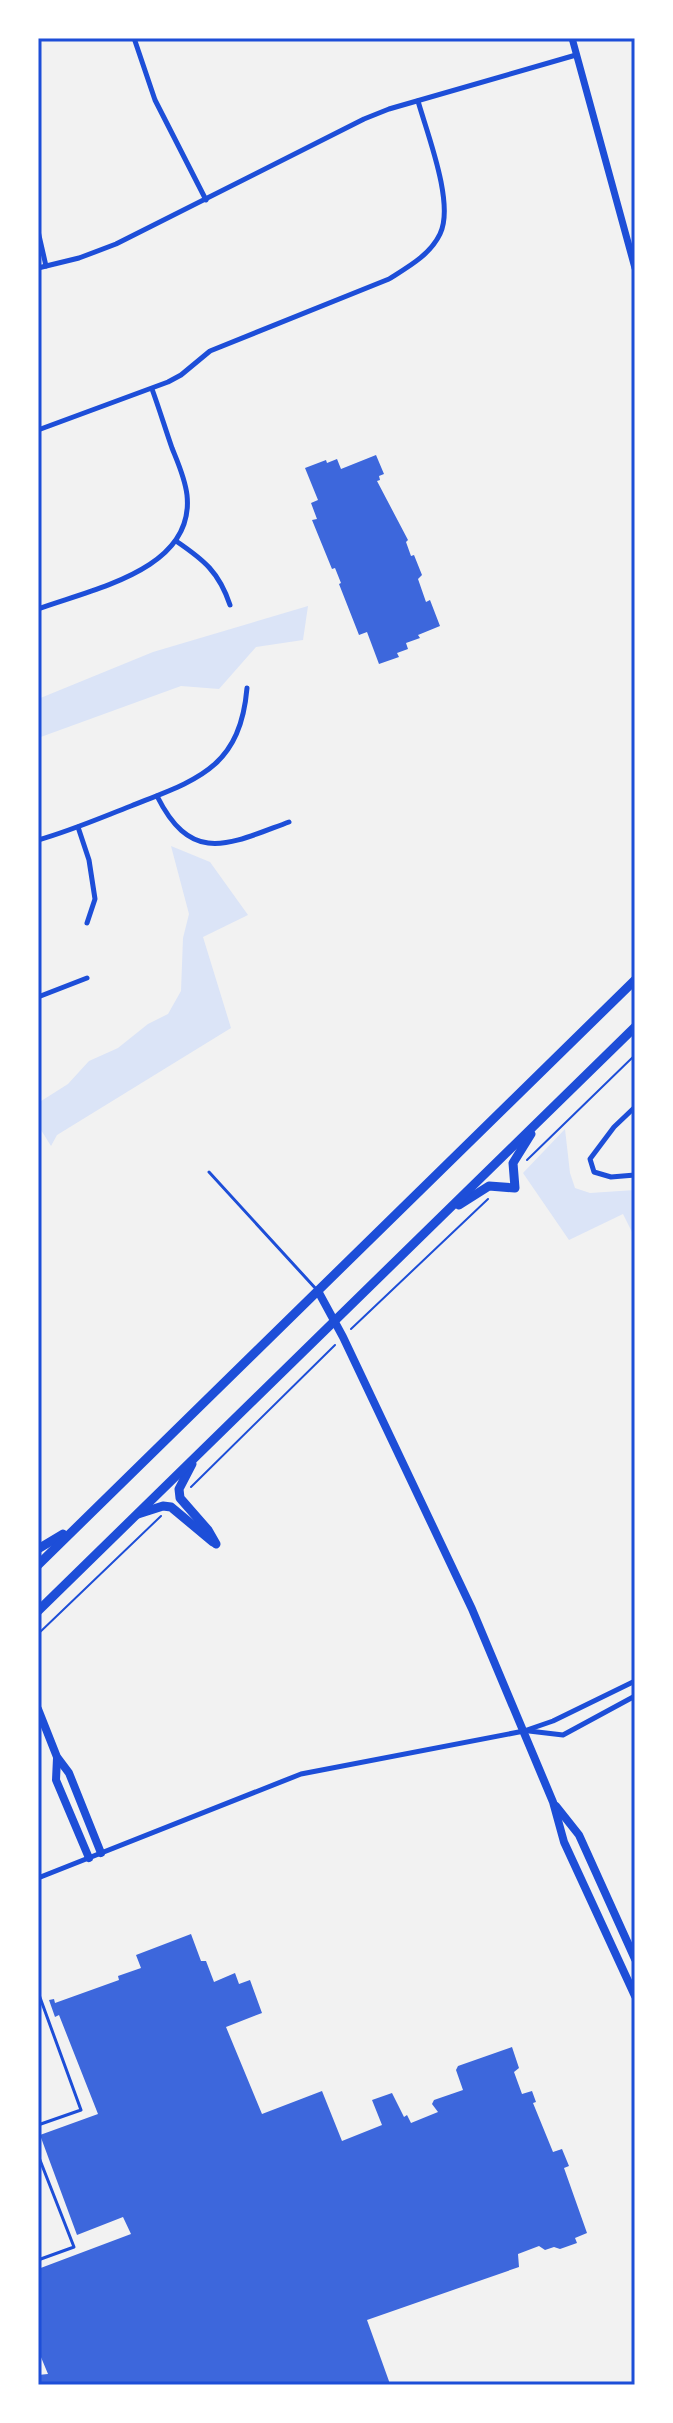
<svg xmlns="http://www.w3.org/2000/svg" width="673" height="2423" font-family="'Times New Roman',serif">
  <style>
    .green { fill: #dbe4f7 }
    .building { fill: #3d67dc }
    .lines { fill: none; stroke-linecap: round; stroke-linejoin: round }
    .path { stroke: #1d4ed8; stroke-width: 2 }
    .service { stroke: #1d4ed8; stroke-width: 3 }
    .minor { stroke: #1d4ed8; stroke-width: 5 }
    .tertiary { stroke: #1d4ed8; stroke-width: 7 }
    .secondary { stroke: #1d4ed8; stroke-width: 8 }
    .trunk { stroke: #1d4ed8; stroke-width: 9 }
    .neatline { fill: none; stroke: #1d4ed8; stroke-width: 3 }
  </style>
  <rect width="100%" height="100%" fill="#f2f2f2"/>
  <!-- green -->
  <g class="green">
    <polygon points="308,606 303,640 256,647 219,689 181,686 38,738 38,699 153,652"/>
    <polygon points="171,846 210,862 248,915 203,937 231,1028 57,1135 51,1146 38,1125 38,1103 68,1084 89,1061 118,1048 148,1024 168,1014 181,991 183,938 189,914"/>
    <polygon points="565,1129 570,1173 575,1188 590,1193 635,1190 635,1238 623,1214 569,1240 523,1173"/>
  </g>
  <!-- building -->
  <g class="building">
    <polygon points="376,455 384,474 379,476 380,480 377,481 408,540 406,542 411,556 414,555 422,575 418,579 426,602 430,600 440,626 418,635 420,638 406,643 408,649 397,653 399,657 379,664 367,632 359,635 339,584 341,583 335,568 332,569 312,520 317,519 311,503 318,500 305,468 326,460 327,463 337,459 341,469"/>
    <polygon points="191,1934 201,1961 206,1961 214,1982 235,1973 239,1984 250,1980 262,2013 226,2027 262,2114 322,2091 342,2141 382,2125 372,2100 392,2093 404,2117 407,2115 411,2123 438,2112 432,2104 434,2100 463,2090 456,2070 458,2066 512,2047 519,2068 514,2072 522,2094 532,2091 536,2102 533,2103 553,2152 562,2149 569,2166 564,2168 587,2233 575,2238 577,2243 560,2249 554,2247 545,2250 539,2246 518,2254 519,2267 367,2320 390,2384 388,2385 38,2385 38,2375 48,2374 38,2350 38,2269 131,2234 123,2217 77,2235 40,2135 98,2114 59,2015 55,2017 49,2000 54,1999 55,2003 119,1980 118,1976 141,1968 136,1955"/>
  </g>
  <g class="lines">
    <!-- path -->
    <g class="path">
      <polyline points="527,1160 635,1055"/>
      <polyline points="351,1329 488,1199"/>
      <polyline points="191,1487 335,1345"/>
      <polyline points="38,1634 161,1516"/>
    </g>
    <!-- service -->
    <g class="service">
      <polyline points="209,1172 317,1290"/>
      <polyline points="38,1992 81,2110 38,2125"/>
      <polyline points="38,2155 74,2247 38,2260"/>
    </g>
    <!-- minor -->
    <g class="minor">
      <polyline points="134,38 155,100 206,200"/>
      <polyline points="38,231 46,266"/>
      <polyline points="38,268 79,258 116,244 364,119 389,109 576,55"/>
      <path d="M38,430L168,382L181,375L210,351L389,279C408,267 430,255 440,234C455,204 427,133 418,101"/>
      <path d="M176,541C204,560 219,572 230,605"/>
      <path d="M38,609C92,589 195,570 187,495C185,478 178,463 172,448C165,428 159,408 152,389"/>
      <path d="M157,796C192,866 229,844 289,822"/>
      <polyline points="78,827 89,860 95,899 87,923"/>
      <path d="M38,840C70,831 100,818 131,806C196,780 240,769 247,688"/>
      <polyline points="38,997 87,978"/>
      <polyline points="635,1107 614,1127 590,1159 594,1172 611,1177 635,1175"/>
      <polyline points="529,1731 563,1735 635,1696"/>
      <polyline points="38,1878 301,1774 524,1731 553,1721 635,1681"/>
    </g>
    <!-- tertiary -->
    <polyline class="tertiary" points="572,38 635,268"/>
    <!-- secondary -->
    <g class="secondary">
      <polyline points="318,1291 343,1337 472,1609 553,1802 564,1842 635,1996"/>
      <polyline points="38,1709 57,1757 69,1773 101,1853"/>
      <polyline points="57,1758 56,1780 89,1858"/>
      <polyline points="556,1806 579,1835 635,1959"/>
    </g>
    <!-- trunk -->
    <g class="trunk">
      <polyline points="459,1205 489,1186 515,1188 513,1163 531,1134"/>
      <polyline points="192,1464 179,1489 180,1498 208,1530 216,1544"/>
      <polyline points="138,1514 163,1506 171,1507 213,1542"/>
      <polyline points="38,1549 63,1534"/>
      <polyline points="38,1565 635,980"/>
      <polyline points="38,1611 635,1027"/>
    </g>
  </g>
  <!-- border -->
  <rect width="673" height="2423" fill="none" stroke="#ffffff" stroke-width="80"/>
  <rect x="40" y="40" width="593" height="2343" class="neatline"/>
</svg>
